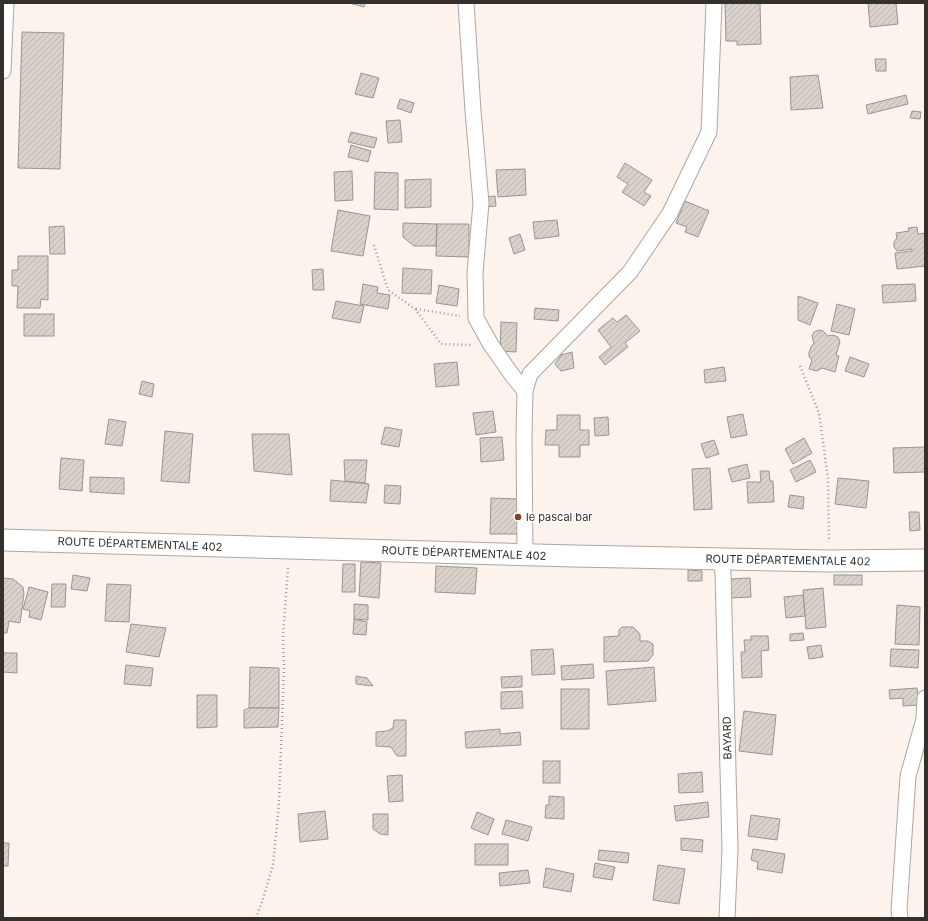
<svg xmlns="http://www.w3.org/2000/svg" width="928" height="921" font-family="Inter,sans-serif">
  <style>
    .building { fill: url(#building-hatch); stroke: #9a958e }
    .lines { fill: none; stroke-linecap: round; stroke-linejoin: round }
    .street-casing { stroke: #aea6a1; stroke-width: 17 }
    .secondary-casing { stroke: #aea6a1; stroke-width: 23 }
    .path { stroke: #a19b97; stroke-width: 2.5; stroke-dasharray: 1 3; stroke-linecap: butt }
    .street { stroke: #fff; stroke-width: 15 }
    .secondary { stroke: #fff; stroke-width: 21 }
    .poi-dot { fill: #86411b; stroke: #fff; stroke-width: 1.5 }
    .labels { text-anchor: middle; stroke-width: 3; stroke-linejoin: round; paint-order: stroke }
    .poi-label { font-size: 11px; fill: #33302e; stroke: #fff; text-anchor: start }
    .street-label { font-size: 11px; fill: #33302e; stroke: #fff }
  </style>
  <defs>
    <pattern id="building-hatch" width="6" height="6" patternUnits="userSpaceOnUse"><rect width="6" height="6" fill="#d8d2ca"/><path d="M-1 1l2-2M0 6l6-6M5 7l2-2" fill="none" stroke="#bab5ae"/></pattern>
  </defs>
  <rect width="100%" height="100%" fill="#fcf3ed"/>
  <!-- building -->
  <g class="building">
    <polygon points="349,3 365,3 364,7"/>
    <polygon points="725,3 760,3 761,44 737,45 737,41 726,41"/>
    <polygon points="868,3 896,3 898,24 870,27"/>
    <polygon points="22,32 64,33 60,169 18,168"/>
    <polygon points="875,59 886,59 886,71 876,71"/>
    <polygon points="361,73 379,78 373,98 355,94"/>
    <polygon points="818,75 823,108 791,110 790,77"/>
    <polygon points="906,95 908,104 868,114 866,105"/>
    <polygon points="400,99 414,103 411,113 397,108"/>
    <polygon points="912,111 921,112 920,119 910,118"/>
    <polygon points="400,120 402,142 388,143 386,121"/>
    <polygon points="351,132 377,138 374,148 348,142"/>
    <polygon points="351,145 371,151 368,162 348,157"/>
    <polygon points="625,163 652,180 644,192 651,196 644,206 622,192 628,184 617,177"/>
    <polygon points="525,169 526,195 498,197 496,170"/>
    <polygon points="352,171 353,200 335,201 334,172"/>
    <polygon points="375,172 398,173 398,210 374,209"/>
    <polygon points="431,179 431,207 405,208 405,180"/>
    <polygon points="495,196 496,206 484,207 483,197"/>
    <polygon points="685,201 709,211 698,237 685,232 687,227 676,223"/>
    <polygon points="338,210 370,216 363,256 331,251"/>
    <polygon points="557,220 559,236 535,239 533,222"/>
    <polygon points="403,223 437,224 436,246 414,246 403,237"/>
    <polygon points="437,224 469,224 469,257 436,256"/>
    <polygon points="64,226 65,254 50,254 49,227"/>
    <polygon points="917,227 918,234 925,233 925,266 897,269 895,253 912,251 912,249 897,251 894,247 894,242 896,239 897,239 896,233 909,231 908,228"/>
    <polygon points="520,234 525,250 514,254 509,238"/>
    <polygon points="18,256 48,256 48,300 41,299 40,308 17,308 18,286 12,286 12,270 18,270"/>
    <polygon points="403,268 432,270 431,294 402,293"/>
    <polygon points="323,269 324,290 313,290 312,270"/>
    <polygon points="363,284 378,287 377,293 390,295 388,309 360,304"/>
    <polygon points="915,284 916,301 883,303 882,285"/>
    <polygon points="439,285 459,289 457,306 436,303"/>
    <polygon points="798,296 818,303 810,325 798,320"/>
    <polygon points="336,301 364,306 360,323 332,318"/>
    <polygon points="837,304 855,309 849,335 831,331"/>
    <polygon points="535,308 559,310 558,321 534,319"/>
    <rect x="24" y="314" width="30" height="22"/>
    <polygon points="626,315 640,331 625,343 628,347 605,365 599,357 611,347 598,330 613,318 617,322"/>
    <polygon points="501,322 517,323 516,352 500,351"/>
    <polygon points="819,330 823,331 828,336 833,335 838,337 840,342 836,355 839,356 835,372 822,368 817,371 809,369 812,360 809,357 809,353 811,347 814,343 812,336 814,332"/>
    <polygon points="572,352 574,368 561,371 555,364 561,355"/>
    <polygon points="850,357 869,364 864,377 845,371"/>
    <polygon points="457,362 459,385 436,387 434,364"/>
    <polygon points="724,367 726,381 705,383 704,370"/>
    <polygon points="142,381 154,384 152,397 139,394"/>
    <polygon points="493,411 496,432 476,435 473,413"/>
    <polygon points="743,414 747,435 731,438 727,417"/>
    <polygon points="557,415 580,415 580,430 589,430 589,445 580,445 580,457 559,457 559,445 545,445 546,430 557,430"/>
    <polygon points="608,417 609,435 595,436 594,418"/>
    <polygon points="109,419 126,422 122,446 105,444"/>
    <polygon points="385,427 402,430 399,447 381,444"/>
    <polygon points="165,431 193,434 189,483 161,481"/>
    <polygon points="252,434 289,434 292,475 254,471"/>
    <polygon points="502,437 504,460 481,462 480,438"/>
    <polygon points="804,438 812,453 793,464 785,449"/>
    <polygon points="714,440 719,454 706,458 701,444"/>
    <polygon points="925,447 925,472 894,473 893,448"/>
    <polygon points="61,458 84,460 82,491 59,489"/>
    <polygon points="344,460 367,460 365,483 345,481"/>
    <polygon points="810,460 816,472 796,482 790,470"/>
    <polygon points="747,464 750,478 732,482 728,469"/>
    <polygon points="710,468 712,509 694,510 692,469"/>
    <polygon points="760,471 769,471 770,481 773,481 774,502 748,503 747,482 761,482"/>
    <polygon points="90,477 124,478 124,494 90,492"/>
    <polygon points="838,478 869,481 866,508 835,504"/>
    <polygon points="331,480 369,484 366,503 330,501"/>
    <polygon points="385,485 401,486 400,504 384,503"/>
    <polygon points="790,495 804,497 803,509 788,507"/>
    <polygon points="491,498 518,499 518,534 490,534"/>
    <polygon points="909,512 919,512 920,530 910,531"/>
    <polygon points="361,562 381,563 379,598 359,596"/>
    <polygon points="343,564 355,564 355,592 342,592"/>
    <polygon points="436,566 477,568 475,594 435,592"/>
    <polygon points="688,570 702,571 702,581 688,581"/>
    <polygon points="73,575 90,578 87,591 71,589"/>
    <rect x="834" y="575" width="28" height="10"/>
    <polygon points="3,578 13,579 23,587 24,594 20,623 9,621 7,633 3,633"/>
    <polygon points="750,578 751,597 731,598 730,579"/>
    <polygon points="52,584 66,584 65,607 51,607"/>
    <polygon points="107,584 131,585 129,622 105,621"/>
    <polygon points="29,587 48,592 41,620 29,617 30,611 23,609"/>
    <polygon points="823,588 826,627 806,629 803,590"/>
    <polygon points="803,595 805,616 786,618 784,597"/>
    <polygon points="354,604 368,605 368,620 354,619"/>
    <polygon points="897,605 920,607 919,645 895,644"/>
    <polygon points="354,619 367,622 366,635 353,634"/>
    <polygon points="131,624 166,628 159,657 126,652"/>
    <polygon points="622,627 633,627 640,634 640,641 648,641 653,644 653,655 648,661 604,662 604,637 619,636 619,630"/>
    <polygon points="803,633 804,640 790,641 790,634"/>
    <polygon points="751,636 768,636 769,650 761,651 762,677 742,678 741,652 745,652 744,640 751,640"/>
    <polygon points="821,645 823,657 809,659 807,647"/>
    <polygon points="553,649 555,674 532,675 531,650"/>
    <polygon points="891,649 919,650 918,668 890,666"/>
    <polygon points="3,653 17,653 17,673 3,672"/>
    <polygon points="593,664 594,678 562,680 561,666"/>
    <polygon points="126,665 153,668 151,686 124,684"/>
    <polygon points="250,667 279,668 279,708 249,708"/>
    <polygon points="654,667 656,701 608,705 606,671"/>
    <polygon points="356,676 367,678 373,686 356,684"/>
    <polygon points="522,676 522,687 502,688 501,677"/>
    <polygon points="917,688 919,705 903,706 903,698 890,699 889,690"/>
    <rect x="561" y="689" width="28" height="40"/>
    <polygon points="522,691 523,708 501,709 501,692"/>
    <polygon points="197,695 217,695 217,727 197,728"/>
    <polygon points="249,708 279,708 278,727 244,728 244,710"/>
    <polygon points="744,711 776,715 772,755 739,751"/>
    <polygon points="394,720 406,720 406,756 397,756 391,747 376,746 376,732 387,731 393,728"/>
    <polygon points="500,729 500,734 520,732 521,745 466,748 465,732"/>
    <rect x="543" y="761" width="17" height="22"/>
    <polygon points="702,772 703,792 679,793 678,774"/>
    <polygon points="402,775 403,801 389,802 387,776"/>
    <polygon points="549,796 564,797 564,819 545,818 546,805 549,805"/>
    <polygon points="708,802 709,817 676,821 674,806"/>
    <polygon points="325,811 328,839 300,842 298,814"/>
    <polygon points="477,812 494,819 488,835 471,828"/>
    <polygon points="373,814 388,814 388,835 380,834 373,829"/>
    <polygon points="751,815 780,819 777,840 748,836"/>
    <polygon points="506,820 532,827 528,841 502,834"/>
    <polygon points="681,838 703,840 702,852 681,850"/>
    <polygon points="3,843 9,843 8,866 3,866"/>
    <rect x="475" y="844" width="33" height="21"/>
    <polygon points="753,849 785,854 782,873 757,869 758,862 751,860"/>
    <polygon points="599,850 629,853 628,863 598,860"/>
    <polygon points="595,863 615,867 612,880 593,877"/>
    <polygon points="658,865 685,869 679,904 653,900"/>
    <polygon points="546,868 574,874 571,892 543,887"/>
    <polygon points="528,870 530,883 500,886 499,873"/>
  </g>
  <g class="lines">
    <!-- street casing -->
    <g class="street-casing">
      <g id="street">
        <polyline points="466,3 473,111 481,203 475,273 476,318 491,345 512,375 525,391"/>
        <polyline points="3,71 6,3"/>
        <polyline points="525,554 524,436 525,391 530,374 630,272 670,213 709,132 714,3"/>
        <polyline points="720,559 723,573 730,849 727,918"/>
        <polyline points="900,918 899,910 908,776 924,719 925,698"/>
      </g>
    </g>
    <!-- secondary casing -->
    <g class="secondary-casing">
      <polyline id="secondary" points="3,540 574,556 830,561 925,560"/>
    </g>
    <!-- path -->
    <g class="path">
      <polyline points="374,245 388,290 415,309 441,344 473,345"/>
      <polyline points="416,309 460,316"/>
      <polyline points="800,366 819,413 828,479 829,542"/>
      <polyline points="256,918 263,899 273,865 279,802 284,669 283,636 288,568"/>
    </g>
    <!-- street -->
    <use href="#street" class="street"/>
    <!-- secondary -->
    <use href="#secondary" class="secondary"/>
  </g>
  <!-- markers -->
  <circle class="poi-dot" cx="518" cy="517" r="4"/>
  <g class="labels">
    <!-- poi labels -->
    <g class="poi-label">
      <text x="526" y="521">le pascal bar</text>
    </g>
    <!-- street labels -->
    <g class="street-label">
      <text transform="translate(140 544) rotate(2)" y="4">ROUTE DÉPARTEMENTALE 402</text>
      <text transform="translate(464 553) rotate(2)" y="4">ROUTE DÉPARTEMENTALE 402</text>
      <text transform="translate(788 560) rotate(1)" y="4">ROUTE DÉPARTEMENTALE 402</text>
      <text transform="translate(727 738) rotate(-91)" y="4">BAYARD</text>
    </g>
  </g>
  <!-- border -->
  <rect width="928" height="921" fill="none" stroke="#33302e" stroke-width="8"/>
</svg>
